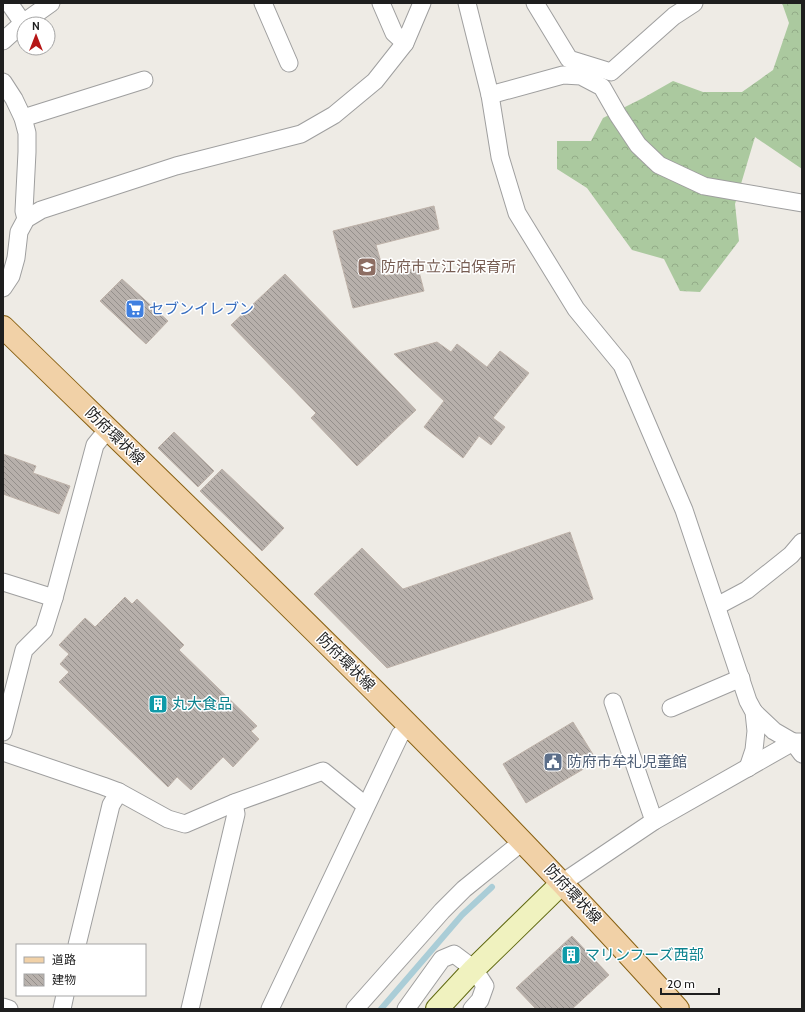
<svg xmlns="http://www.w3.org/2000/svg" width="805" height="1012" font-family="Cabin,'Noto Sans JP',sans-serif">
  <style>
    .forest { fill: url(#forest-crowns) }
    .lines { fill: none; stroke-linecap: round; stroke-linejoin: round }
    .stream { stroke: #aacdd7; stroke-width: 6 }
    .building { fill: url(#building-back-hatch); stroke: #beb2a9 }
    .street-casing { stroke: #9f9f9f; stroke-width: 19 }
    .secondary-casing { stroke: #606911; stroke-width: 24 }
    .primary-casing { stroke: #886011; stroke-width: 24 }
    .street { stroke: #fff; stroke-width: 17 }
    .secondary { stroke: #f0f2bf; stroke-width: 22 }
    .primary { stroke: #f1d1a7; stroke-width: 22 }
    .labels { text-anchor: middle; stroke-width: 3; stroke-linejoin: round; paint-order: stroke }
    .education-label { font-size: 15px; fill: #785e54; stroke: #fff; text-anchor: start }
    .shop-label { font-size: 15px; fill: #366cbe; stroke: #fff; text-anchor: start }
    .street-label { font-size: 15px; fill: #1e1e1e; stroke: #fff }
    .culture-label { font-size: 15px; fill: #0d838f; stroke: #fff; text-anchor: start }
    .service-label { font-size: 15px; fill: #4e5e75; stroke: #fff; text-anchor: start }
  </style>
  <defs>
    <pattern id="forest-crowns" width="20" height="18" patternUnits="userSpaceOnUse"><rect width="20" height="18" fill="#abc99f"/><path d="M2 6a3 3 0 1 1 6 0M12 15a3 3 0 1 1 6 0" fill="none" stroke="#93ac88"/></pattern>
    <pattern id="building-back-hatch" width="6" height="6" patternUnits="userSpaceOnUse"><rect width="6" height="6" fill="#b7b0ab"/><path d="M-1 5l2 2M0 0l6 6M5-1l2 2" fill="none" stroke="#948f8b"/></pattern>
  </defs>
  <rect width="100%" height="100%" fill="#eeebe5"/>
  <!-- forest -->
  <polygon class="forest" points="782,3 802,3 802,169 755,137 735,204 739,241 700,292 680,291 664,259 632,250 587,188 557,169 557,141 591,141 603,118 643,98 673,81 703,92 742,92 773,70 789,23"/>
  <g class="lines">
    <!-- stream -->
    <polyline class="stream" points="381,1009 462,915 492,887"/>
  </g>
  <!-- building -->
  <g class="building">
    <polygon points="434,206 439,229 376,245 385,276 418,268 424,291 353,308 333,231"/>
    <polygon points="285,274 416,410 357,466 311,418 316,413 231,325"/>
    <polygon points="122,279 168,321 146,344 100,301"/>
    <polygon points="437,342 451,352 457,344 487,367 500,351 529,373 493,418 505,427 491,445 479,436 463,458 424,427 444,401 394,354"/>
    <polygon points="174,432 214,471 198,487 158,448"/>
    <polygon points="3,454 36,466 33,473 70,486 59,514 3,494"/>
    <polygon points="222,469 284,528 262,551 200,491"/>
    <polygon points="570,532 593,599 387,668 314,594 362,548 403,589"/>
    <polygon points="125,597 132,604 137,599 184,645 179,650 257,726 251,731 259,739 233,767 223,757 191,790 177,777 168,787 59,682 69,672 60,664 69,654 59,645 85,618 95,627"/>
    <polygon points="573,722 597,761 526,803 503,764"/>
    <polygon points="572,936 609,975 572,1009 536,1009 516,988"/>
  </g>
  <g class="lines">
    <!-- street casing -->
    <g class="street-casing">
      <g id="street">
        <polyline points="9,3 23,23"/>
        <polyline points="263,3 289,63"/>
        <polyline points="381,3 394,33 405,43"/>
        <polyline points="467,3 490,95 500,157 517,213 576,309 622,365 684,510 748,701 754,712 756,731 754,750 748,768"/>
        <polyline points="535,3 569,59 611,72 674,16 694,3"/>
        <polyline points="3,41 23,23 51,3"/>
        <polyline points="3,82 14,99 23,118 27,133 27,152 24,211 26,219"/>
        <polyline points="490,95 563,75 581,76 602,87 618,115 638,145 659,165 704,186 802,203"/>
        <polyline points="23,118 144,80"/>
        <polyline points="3,288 11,276 16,258 19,232 26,219 41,210 176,166 301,134 334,115 375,81 405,43 422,3"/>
        <polyline points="3,582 54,598"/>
        <polyline points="717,606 747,590 791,555 802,542"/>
        <polyline points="613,702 654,821"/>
        <polyline points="671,708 741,678"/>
        <polyline points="754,712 774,731 793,742 802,754"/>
        <polyline points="3,732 24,650 44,630 54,598 95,445 108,429"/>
        <polyline points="3,752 103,786 119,792 168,819 185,824 234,803 323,771 360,801 367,803"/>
        <polyline points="562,883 654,821 793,742 802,742"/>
        <polyline points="77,945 111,805 119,792"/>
        <polyline points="3,1007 9,1009"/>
        <polyline points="62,1009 65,995"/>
        <polyline points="190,1009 236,814 234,803"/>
        <polyline points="270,1009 400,735 410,727"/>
        <polyline points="355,1009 442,911 464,889 522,842"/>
        <polyline points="406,1009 442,959 454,954 474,969 485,986 480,1000 472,1009"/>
      </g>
    </g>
    <!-- secondary casing -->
    <g class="secondary-casing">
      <polyline id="secondary" points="437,1009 474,969 562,883"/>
    </g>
    <!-- primary casing -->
    <g class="primary-casing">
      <path id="primary" d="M3,327C232,550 464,771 678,1009"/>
    </g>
    <!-- street -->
    <use href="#street" class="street"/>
    <!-- secondary -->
    <use href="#secondary" class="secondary"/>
    <!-- primary -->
    <use href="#primary" class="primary"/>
  </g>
  <!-- icons -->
  <defs>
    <g id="school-square" transform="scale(1)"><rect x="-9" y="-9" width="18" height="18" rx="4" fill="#8d6e63" stroke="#fff"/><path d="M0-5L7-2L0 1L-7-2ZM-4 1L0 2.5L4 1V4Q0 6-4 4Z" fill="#fff"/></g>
    <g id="supermarket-square" transform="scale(1)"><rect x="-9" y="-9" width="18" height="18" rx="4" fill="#3f7fe0" stroke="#fff"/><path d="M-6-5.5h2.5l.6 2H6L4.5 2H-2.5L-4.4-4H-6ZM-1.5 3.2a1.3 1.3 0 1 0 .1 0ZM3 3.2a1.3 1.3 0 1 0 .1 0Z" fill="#fff"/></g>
    <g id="building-square" transform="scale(1)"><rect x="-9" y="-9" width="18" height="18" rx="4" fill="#0f9aa8" stroke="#fff"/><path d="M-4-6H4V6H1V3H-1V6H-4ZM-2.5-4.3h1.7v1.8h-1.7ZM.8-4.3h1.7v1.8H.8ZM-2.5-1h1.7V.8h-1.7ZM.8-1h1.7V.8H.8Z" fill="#fff"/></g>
    <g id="civic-square" transform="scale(1)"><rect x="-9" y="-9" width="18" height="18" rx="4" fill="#5c6f8a" stroke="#fff"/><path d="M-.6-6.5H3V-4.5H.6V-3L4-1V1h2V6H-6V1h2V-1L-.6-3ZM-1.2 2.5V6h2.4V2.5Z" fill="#fff"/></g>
  </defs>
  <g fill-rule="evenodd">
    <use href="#school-square" x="367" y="267"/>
    <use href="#supermarket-square" x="135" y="309"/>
    <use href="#building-square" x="158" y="704"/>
    <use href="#civic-square" x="553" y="762"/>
    <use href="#building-square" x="571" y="955"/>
  </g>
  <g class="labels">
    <!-- education labels -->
    <g class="education-label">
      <text x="381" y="272">防府市立江泊保育所</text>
    </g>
    <!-- shop labels -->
    <g class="shop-label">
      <text x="149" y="314">セブンイレブン</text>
    </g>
    <!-- street labels -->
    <g class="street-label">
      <text transform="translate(115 436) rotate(44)" y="5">防府環状線</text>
      <text transform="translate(346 662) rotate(45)" y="5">防府環状線</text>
      <text transform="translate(573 894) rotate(47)" y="5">防府環状線</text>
    </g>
    <!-- culture labels -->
    <g class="culture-label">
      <text x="172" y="709">丸大食品</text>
      <text x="585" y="960">マリンフーズ西部</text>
    </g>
    <!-- service labels -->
    <g class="service-label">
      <text x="567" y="767">防府市牟礼児童館</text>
    </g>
  </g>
  <!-- border -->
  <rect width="805" height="1012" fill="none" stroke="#1e1e1e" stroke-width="8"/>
  <!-- legend -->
  <rect x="16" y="944" width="130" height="52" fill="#ffffff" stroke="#a5a5a5"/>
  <rect x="24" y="957" width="20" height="6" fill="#f1d1a7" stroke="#a5a5a5"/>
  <text x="52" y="964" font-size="12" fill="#1e1e1e">道路</text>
  <rect x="24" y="974" width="20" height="12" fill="url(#building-back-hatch)" stroke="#a5a5a5"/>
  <text x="52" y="984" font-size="12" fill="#1e1e1e">建物</text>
  <!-- north arrow -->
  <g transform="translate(36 36)"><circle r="19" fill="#ffffff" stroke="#a5a5a5"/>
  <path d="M0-3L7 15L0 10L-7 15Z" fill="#b61616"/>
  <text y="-6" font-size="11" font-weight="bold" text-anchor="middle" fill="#1e1e1e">N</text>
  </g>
  <!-- scale -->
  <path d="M661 988v6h58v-6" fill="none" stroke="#1e1e1e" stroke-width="2"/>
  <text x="667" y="988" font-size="12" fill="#1e1e1e" stroke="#ffffff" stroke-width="3" paint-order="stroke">20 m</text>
</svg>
